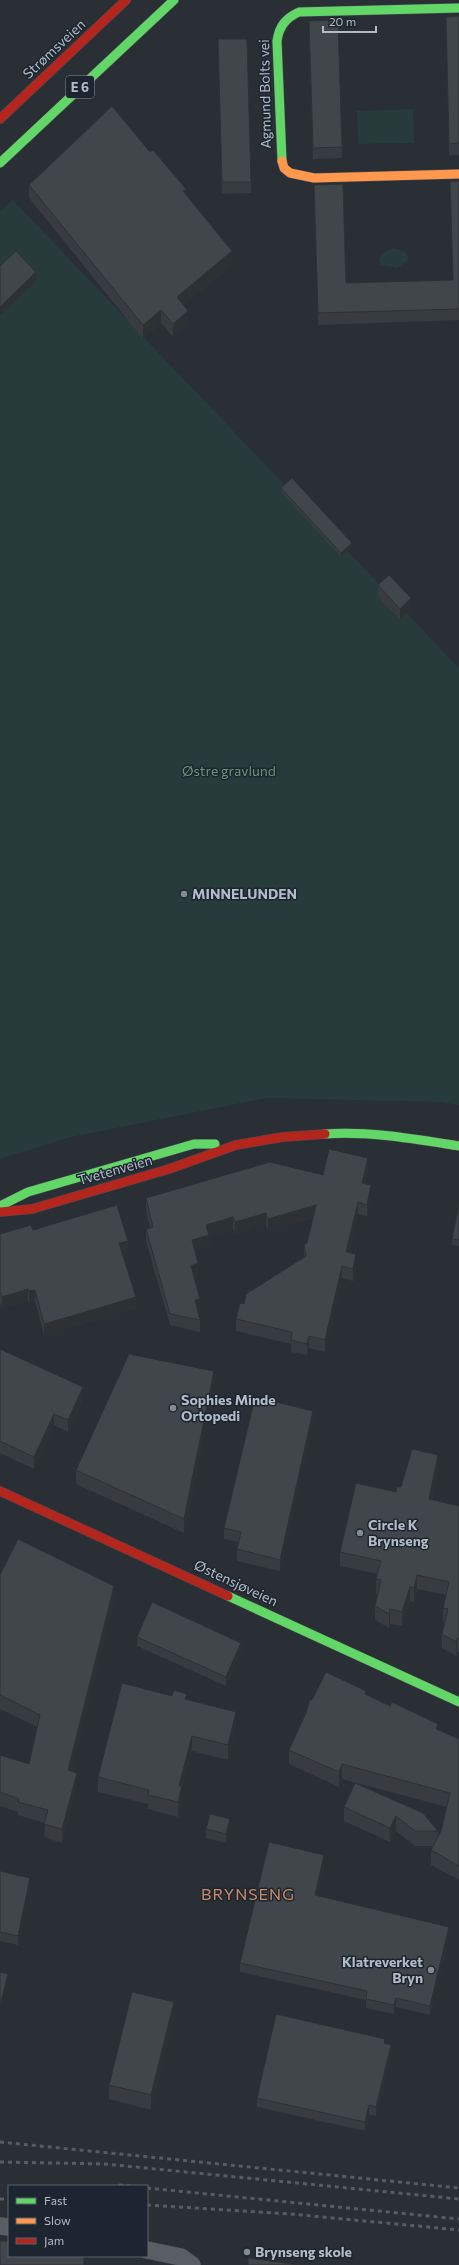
<svg xmlns="http://www.w3.org/2000/svg" width="459" height="2265" font-family="Commissioner,sans-serif">
  <style>
    .green { fill: #273b3b }
    .lines { fill: none; stroke-linecap: round; stroke-linejoin: round }
    .street-casing { stroke: #474b50; stroke-width: 18 }
    .fast-casing { stroke: #474b50; stroke-width: 10 }
    .slow-casing { stroke: #474b50; stroke-width: 10 }
    .jam-casing { stroke: #474b50; stroke-width: 10 }
    .street { stroke: #595e64; stroke-width: 17 }
    .fast { stroke: #63d668; stroke-width: 9 }
    .slow { stroke: #ff974d; stroke-width: 9 }
    .jam { stroke: #b3261e; stroke-width: 9 }
    .rail { stroke: #585c61; stroke-width: 3; stroke-dasharray: 4 4; stroke-linecap: butt }
    .wall { fill: #383c40 }
    .shaded-wall { fill: #2e3134 }
    .building { fill: #41464b; stroke: #2e3134 }
    .poi-dot { fill: #838b93; stroke: #1d2630; stroke-width: 1.5 }
    .labels { text-anchor: middle; stroke-width: 3; stroke-linejoin: round; paint-order: stroke }
    .shield { fill: #1d2630; stroke: #868f99; stroke-width: 1 }
    .shield-label { font-size: 13px; font-weight: bold; fill: #b3bcc6 }
    .street-label { font-size: 14px; fill: #b3bcc6; stroke: #1d2630 }
    .park-label { font-size: 14px; fill: #6c9671; stroke: #1d2630 }
    .poi-label { font-size: 14px; font-weight: bold; fill: #b3bcc6; stroke: #1d2630; text-anchor: start }
    .quarter-label { font-size: 16px; letter-spacing: 1px; fill: #ce8a67; stroke: #1d2630 }
  </style>
  <rect width="100%" height="100%" fill="#292f35"/>
  <!-- green -->
  <g class="green">
    <polygon points="413,109 414,143 358,144 357,111"/>
    <polygon points="13,200 459,668 459,1105 440,1102 266,1098 71,1137 0,1159 0,212"/>
    <polygon points="393,248 404,251 409,257 407,261 397,268 381,265 379,261 381,254"/>
  </g>
  <g class="lines">
    <!-- street casing -->
    <g class="street-casing">
      <g id="street">
        <polyline points="0,2226 9,2227"/>
        <polyline points="147,2250 181,2257 192,2265"/>
      </g>
    </g>
    <!-- fast casing -->
    <g class="fast-casing">
      <g id="fast">
        <path d="M282,161L277,41C279,26 286,18 299,12L459,8"/>
        <polyline points="0,163 174,0"/>
        <path d="M325,1134C370,1131 414,1139 459,1146"/>
        <polyline points="0,1206 28,1192 194,1144 215,1144"/>
        <polyline points="228,1596 459,1702"/>
      </g>
    </g>
    <!-- slow casing -->
    <g class="slow-casing">
      <polyline id="slow" points="282,161 284,168 290,173 314,178 459,174"/>
    </g>
    <!-- jam casing -->
    <g class="jam-casing">
      <g id="jam">
        <polyline points="0,119 126,0"/>
        <polyline points="0,1212 32,1209 169,1169 236,1145 283,1137 325,1134"/>
        <polyline points="0,1491 228,1596"/>
      </g>
    </g>
    <!-- street -->
    <use href="#street" class="street"/>
    <!-- fast -->
    <use href="#fast" class="fast"/>
    <!-- slow -->
    <use href="#slow" class="slow"/>
    <!-- jam -->
    <use href="#jam" class="jam"/>
    <!-- rail -->
    <g class="rail">
      <polyline points="0,2142 459,2188"/>
      <polyline points="0,2162 105,2164 459,2199"/>
      <polyline points="119,2185 130,2186"/>
      <polyline points="147,2188 459,2219"/>
      <polyline points="0,2199 9,2199"/>
      <polyline points="147,2205 291,2214 459,2230"/>
    </g>
  </g>
  <!-- wall -->
  <g class="wall">
    <polygon points="459,16 459,155 449,155 446,17"/>
    <polygon points="309,21 342,147 342,158 313,159"/>
    <polygon points="218,39 251,182 251,193 222,194"/>
    <polygon points="150,152 186,195 232,265 183,305 188,324 173,337 161,323 143,339 29,198 29,185"/>
    <polygon points="450,181 459,181 459,320 318,325 314,185 346,283 453,280"/>
    <polygon points="281,488 352,546 341,557 281,492"/>
    <polygon points="378,585 411,610 400,620 378,597"/>
    <polygon points="368,1170 365,1183 371,1197 367,1216 358,1214 349,1253 356,1266 353,1281 342,1278 325,1352 309,1348 307,1355 291,1352 291,1344 236,1331 236,1319 244,1304 304,1257 304,1245 307,1243 313,1218 268,1231 266,1225 235,1234 233,1229 209,1236 209,1247 195,1251 198,1275 194,1277 200,1311 198,1312 200,1320 200,1332 170,1325 146,1241 146,1229 150,1228 146,1210 146,1198 323,1175"/>
    <polygon points="459,1205 459,1246 452,1245 452,1239"/>
    <polygon points="33,1230 128,1252 123,1254 136,1309 44,1335 35,1301 29,1303 28,1301 2,1309 0,1302 0,1234"/>
    <polygon points="0,1349 83,1399 68,1432 54,1425 34,1469 0,1453"/>
    <polygon points="214,1385 184,1533 76,1484 76,1470"/>
    <polygon points="313,1422 280,1571 237,1561 237,1549 238,1542 224,1539 224,1528"/>
    <polygon points="438,1469 432,1500 459,1506 459,1652 457,1652 456,1656 442,1648 442,1634 445,1623 443,1622 443,1608 446,1595 417,1589 414,1602 410,1601 402,1626 390,1624 389,1628 375,1620 375,1606 378,1594 376,1594 376,1579 378,1574 340,1566 340,1552 396,1492 401,1487"/>
    <polygon points="0,1575 114,1599 71,1771 77,1786 62,1843 44,1837 45,1823 18,1815 18,1812 0,1806 0,1755 29,1764 37,1727 0,1709"/>
    <polygon points="137,1637 241,1652 226,1686 137,1646"/>
    <polygon points="366,1694 438,1730 459,1739 459,1880 431,1865 431,1850 433,1846 415,1846 396,1831 390,1842 344,1821 344,1807 355,1783 438,1831 438,1837 441,1831 447,1807 342,1779 339,1787 289,1764 289,1750 312,1700"/>
    <polygon points="187,1699 236,1726 228,1760 192,1751 182,1788 182,1801 178,1817 148,1809 148,1804 98,1792 98,1777"/>
    <polygon points="230,1828 226,1843 206,1838 206,1829"/>
    <polygon points="324,1865 317,1896 449,1936 430,2015 396,2007 394,2014 366,2008 366,2000 240,1972 240,1963"/>
    <polygon points="0,1871 30,1887 18,1945 0,1941"/>
    <polygon points="174,2017 151,2110 109,2099 109,2085"/>
    <polygon points="391,2054 376,2116 369,2115 365,2131 257,2107 257,2098"/>
  </g>
  <!-- shaded-wall -->
  <g class="shaded-wall">
    <polygon points="186,189 186,202 183,191"/>
    <polygon points="232,251 232,265 177,310 177,297"/>
    <polygon points="36,272 36,281 0,316 0,307"/>
    <polygon points="161,310 161,323 143,339 143,325"/>
    <polygon points="188,311 188,324 173,337 173,324"/>
    <polygon points="352,543 352,546 341,557 341,553"/>
    <polygon points="411,598 411,610 400,620 400,609"/>
    <polygon points="368,1158 368,1170 362,1195 362,1183"/>
    <polygon points="371,1185 371,1197 367,1216 367,1205"/>
    <polygon points="358,1202 358,1214 346,1264 346,1252"/>
    <polygon points="316,1205 316,1217 268,1231 268,1219"/>
    <polygon points="266,1213 266,1225 235,1234 235,1222"/>
    <polygon points="233,1217 233,1229 209,1236 209,1247 192,1252 192,1240 206,1225"/>
    <polygon points="128,1241 128,1252 119,1255 119,1243"/>
    <polygon points="356,1254 356,1266 353,1281 353,1269"/>
    <polygon points="198,1263 198,1275 191,1278 191,1266"/>
    <polygon points="342,1266 342,1278 325,1352 325,1340"/>
    <polygon points="28,1289 28,1301 2,1309 2,1297"/>
    <polygon points="35,1290 35,1301 29,1303 29,1291"/>
    <polygon points="136,1297 136,1309 44,1335 44,1324"/>
    <polygon points="200,1299 200,1311 195,1312 195,1300"/>
    <polygon points="309,1336 309,1348 307,1355 307,1344"/>
    <polygon points="214,1371 214,1385 184,1533 184,1519"/>
    <polygon points="83,1387 83,1399 68,1432 68,1420"/>
    <polygon points="313,1411 313,1422 280,1571 280,1560"/>
    <polygon points="54,1414 54,1425 34,1469 34,1457"/>
    <polygon points="438,1455 438,1469 429,1513 429,1499"/>
    <polygon points="417,1575 417,1589 414,1602 414,1588"/>
    <polygon points="114,1586 114,1599 68,1783 68,1770"/>
    <polygon points="410,1587 410,1601 402,1626 402,1612"/>
    <polygon points="390,1609 390,1624 389,1628 389,1614"/>
    <polygon points="457,1638 457,1652 456,1656 456,1642"/>
    <polygon points="241,1643 241,1652 226,1686 226,1677"/>
    <polygon points="236,1712 236,1726 228,1760 228,1745"/>
    <polygon points="438,1724 438,1738 436,1729"/>
    <polygon points="192,1736 192,1751 182,1788 182,1801 178,1817 179,1786"/>
    <polygon points="342,1764 342,1779 339,1787 339,1772"/>
    <polygon points="77,1773 77,1786 62,1843 62,1829"/>
    <polygon points="396,1816 396,1831 390,1842 390,1828"/>
    <polygon points="230,1819 230,1828 226,1843 226,1834"/>
    <polygon points="324,1855 324,1865 315,1905 315,1895"/>
    <polygon points="30,1878 30,1887 18,1945 18,1936"/>
    <polygon points="449,1927 449,1936 430,2015 430,2006"/>
    <polygon points="8,1974 8,1983 0,2014 0,2005"/>
    <polygon points="396,1998 396,2007 394,2014 394,2005"/>
    <polygon points="174,2002 174,2017 151,2110 151,2095"/>
    <polygon points="391,2045 391,2054 376,2116 376,2107"/>
    <polygon points="369,2105 369,2115 365,2131 365,2122"/>
  </g>
  <!-- building -->
  <g class="building">
    <polygon points="459,16 459,143 449,144 446,17"/>
    <polygon points="338,20 342,147 313,148 309,21"/>
    <polygon points="218,39 247,39 251,182 222,182"/>
    <polygon points="112,106 150,152 153,150 186,189 183,191 232,251 177,297 188,311 173,324 161,310 143,325 29,185"/>
    <polygon points="450,181 459,181 459,309 318,313 314,185 343,184 346,283 453,280"/>
    <polygon points="16,251 36,272 0,307 0,266"/>
    <polygon points="292,478 352,543 341,553 281,488"/>
    <polygon points="389,575 411,598 400,609 378,585"/>
    <polygon points="329,1149 368,1158 362,1183 371,1185 367,1205 358,1202 346,1252 356,1254 353,1269 342,1266 325,1340 309,1336 307,1344 291,1340 292,1332 236,1319 240,1303 244,1304 246,1294 306,1256 304,1245 307,1243 316,1205 268,1219 266,1213 235,1222 233,1217 206,1225 209,1235 192,1240 198,1263 191,1266 200,1299 195,1300 200,1320 170,1314 146,1229 153,1227 146,1198 270,1162 323,1175"/>
    <polygon points="117,1205 128,1241 119,1243 136,1297 44,1324 35,1290 29,1291 28,1289 2,1297 0,1291 0,1234 31,1225 33,1230"/>
    <polygon points="459,1205 459,1240 452,1239"/>
    <polygon points="0,1349 83,1387 68,1420 54,1414 34,1457 0,1441"/>
    <polygon points="129,1354 214,1371 184,1519 76,1470"/>
    <polygon points="255,1397 313,1411 280,1560 237,1549 241,1532 224,1528"/>
    <polygon points="412,1449 438,1455 429,1499 459,1506 459,1638 457,1638 456,1642 442,1634 448,1609 443,1608 449,1582 417,1575 414,1588 410,1587 402,1612 390,1609 389,1614 375,1606 381,1580 376,1579 381,1561 340,1552 356,1483 396,1492 397,1487 401,1487"/>
    <polygon points="18,1539 114,1586 68,1770 77,1773 62,1829 44,1824 48,1810 18,1802 19,1799 0,1792 0,1755 29,1764 40,1715 0,1695 0,1575"/>
    <polygon points="152,1602 241,1643 226,1677 137,1637"/>
    <polygon points="326,1672 366,1691 365,1694 390,1706 392,1702 438,1724 436,1729 459,1739 459,1866 431,1850 441,1831 450,1793 342,1764 339,1772 289,1750 306,1713 310,1699 312,1700"/>
    <polygon points="122,1683 172,1696 174,1690 187,1694 185,1699 236,1712 228,1745 192,1736 179,1786 182,1786 178,1802 148,1795 149,1790 98,1777"/>
    <polygon points="355,1783 423,1813 438,1831 415,1831 396,1816 390,1828 344,1807"/>
    <polygon points="210,1814 230,1819 226,1834 206,1829"/>
    <polygon points="269,1842 324,1855 315,1895 449,1927 430,2006 396,1998 394,2005 366,1999 367,1991 240,1963"/>
    <polygon points="0,1871 30,1878 18,1936 0,1932"/>
    <polygon points="0,1972 8,1974 0,2005"/>
    <polygon points="132,1992 174,2002 151,2095 109,2085"/>
    <polygon points="276,2014 385,2039 384,2043 391,2045 376,2107 369,2105 365,2122 257,2098"/>
    <polygon points="0,2241 9,2241 9,2256 84,2256 84,2265 0,2265"/>
    <polygon points="248,2258 300,2265 248,2265"/>
  </g>
  <!-- markers -->
  <g class="poi-dot">
    <circle cx="184" cy="894" r="4"/>
    <circle cx="173" cy="1408" r="4"/>
    <circle cx="360" cy="1533" r="4"/>
    <circle cx="431" cy="1970" r="4"/>
    <circle cx="247" cy="2252" r="4"/>
  </g>
  <g class="labels">
    <!-- shield labels -->
    <rect class="shield" x="66" y="76" width="28" height="22" rx="3"/>
    <g class="shield-label">
      <text x="80" y="92">E 6</text>
    </g>
    <!-- street labels -->
    <g class="street-label">
      <text transform="translate(54 49) rotate(-43)" y="5">Strømsveien</text>
      <text transform="translate(265 94) rotate(-91)" y="5">Agmund Bolts vei</text>
      <text transform="translate(115 1170) rotate(-16)" y="5">Tvetenveien</text>
      <text transform="translate(236 1583) rotate(25)" y="5">Østensjøveien</text>
    </g>
    <!-- park labels -->
    <g class="park-label">
      <text x="229" y="776">Østre gravlund</text>
    </g>
    <!-- poi labels -->
    <g class="poi-label">
      <text x="192" y="899">MINNELUNDEN</text>
      <text x="181" y="1405">Sophies Minde<tspan x="181" dy="16">Ortopedi</tspan></text>
      <text x="368" y="1530">Circle K<tspan x="368" dy="16">Brynseng</tspan></text>
      <text x="423" y="1967" text-anchor="end">Klatreverket<tspan x="423" dy="16">Bryn</tspan></text>
      <text x="255" y="2257">Brynseng skole</text>
    </g>
    <!-- quarter labels -->
    <g class="quarter-label">
      <text x="248" y="1900">BRYNSENG</text>
    </g>
  </g>
  <!-- legend -->
  <rect x="8" y="2185" width="140" height="72" fill="#1d2630" stroke="#59626c"/>
  <rect x="16" y="2198" width="20" height="6" fill="#63d668" stroke="#59626c"/>
  <text x="44" y="2205" font-size="12" fill="#b3bcc6">Fast</text>
  <rect x="16" y="2218" width="20" height="6" fill="#ff974d" stroke="#59626c"/>
  <text x="44" y="2225" font-size="12" fill="#b3bcc6">Slow</text>
  <rect x="16" y="2238" width="20" height="6" fill="#b3261e" stroke="#59626c"/>
  <text x="44" y="2245" font-size="12" fill="#b3bcc6">Jam</text>
  <!-- scale -->
  <path d="M323 26v6h53v-6" fill="none" stroke="#b3bcc6" stroke-width="2"/>
  <text x="329" y="26" font-size="12" fill="#b3bcc6" stroke="#1d2630" stroke-width="3" paint-order="stroke">20 m</text>
</svg>
